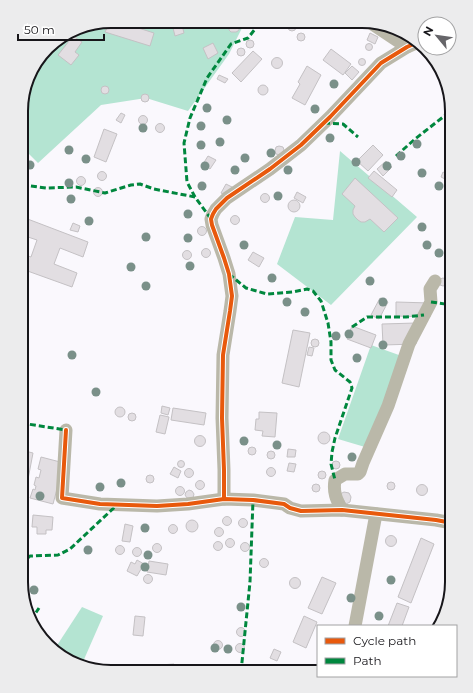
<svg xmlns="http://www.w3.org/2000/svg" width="473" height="693" font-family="Montserrat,sans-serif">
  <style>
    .forest { fill: #b4e4d2 }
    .building { fill: #e2dee2; stroke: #c4c1c4 }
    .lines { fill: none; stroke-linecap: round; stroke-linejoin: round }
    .minor { stroke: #bab8a9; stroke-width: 13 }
    .quiet { stroke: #00873e; stroke-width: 3; stroke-dasharray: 6 3; stroke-linecap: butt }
    .cycleway-casing { stroke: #fff; stroke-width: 6 }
    .cycleway { stroke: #e8590c; stroke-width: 4 }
    .tree { fill: #7a9089 }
    .rim { fill: none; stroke: #17161a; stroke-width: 2 }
  </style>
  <rect width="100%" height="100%" fill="#faf8fd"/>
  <!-- forest -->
  <g class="forest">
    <polygon points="244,24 229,54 188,111 146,98 101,105 38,163 22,147 22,99 33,66 52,43 82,26"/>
    <polygon points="340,151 417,217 331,305 277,264 295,217 333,220"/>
    <polygon points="371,345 410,359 375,450 338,439"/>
    <polygon points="82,607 103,616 82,664 56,653 54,650"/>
  </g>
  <!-- building -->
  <g class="building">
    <circle cx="292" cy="27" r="4"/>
    <polygon points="230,24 238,24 240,28 238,31 236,32 231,32 229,30"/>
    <polygon points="129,25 154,33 150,46 105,32 108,26"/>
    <polygon points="182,25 184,33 175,36 173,28"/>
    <polygon points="370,33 378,37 375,44 367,40"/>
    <circle cx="301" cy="37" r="4"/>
    <polygon points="73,36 82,42 75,52 79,55 71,65 58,55"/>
    <circle cx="250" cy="44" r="4"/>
    <polygon points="213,43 218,53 208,59 203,48"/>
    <circle cx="369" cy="47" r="3.5"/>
    <circle cx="241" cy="52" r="4"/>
    <polygon points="331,49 351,64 343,75 323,60"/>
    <polygon points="253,51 262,59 241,82 232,73"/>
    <circle cx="277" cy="63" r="5.5"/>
    <circle cx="362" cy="62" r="3.5"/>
    <polygon points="307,66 321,75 305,105 292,98 300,84 298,82"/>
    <polygon points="352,66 359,72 352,80 345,73"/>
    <polygon points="219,75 228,79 225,83 217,79"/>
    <circle cx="263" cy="90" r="5"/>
    <circle cx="105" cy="90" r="4"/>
    <circle cx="145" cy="98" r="4"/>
    <polygon points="121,113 125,115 121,123 116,120"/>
    <circle cx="143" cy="120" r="4.5"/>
    <circle cx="160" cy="128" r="4.5"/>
    <polygon points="104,129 117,134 106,162 94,157"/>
    <polygon points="373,145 383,155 368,171 357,161"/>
    <polygon points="279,146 283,147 284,150 280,155 276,154 275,151 276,147"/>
    <polygon points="208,156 216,160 210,169 203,164"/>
    <polygon points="386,161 392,167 383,176 377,169"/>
    <polygon points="374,171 397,190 392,197 368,178"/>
    <circle cx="102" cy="176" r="4.5"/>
    <polygon points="443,172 451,176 449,181 441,177"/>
    <circle cx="81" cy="181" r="4.5"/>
    <polygon points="355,178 398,218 384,232 370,219 365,222 361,222 358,220 355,217 353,214 353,210 355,206 342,194"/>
    <polygon points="226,184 238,190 233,200 221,193"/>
    <circle cx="98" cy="192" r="4.5"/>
    <polygon points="297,192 306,197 303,203 294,198"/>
    <circle cx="265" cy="198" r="4.5"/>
    <circle cx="294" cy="206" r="6"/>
    <circle cx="235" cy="220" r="4.5"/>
    <polygon points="25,218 88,242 83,257 60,248 54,264 77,273 72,287 22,269 22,254 31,257 37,240 22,235 22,227"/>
    <polygon points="73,223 80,226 78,232 70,230"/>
    <circle cx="202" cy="231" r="4.5"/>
    <circle cx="206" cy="253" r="4.5"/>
    <circle cx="187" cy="255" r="4.5"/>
    <polygon points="253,252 264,258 259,267 248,260"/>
    <circle cx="443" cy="282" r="4"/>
    <polygon points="380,298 388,302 379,319 371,315"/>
    <polygon points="396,302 430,303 430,317 396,316"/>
    <polygon points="416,323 416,344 383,345 382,324"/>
    <polygon points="352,326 376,335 371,348 347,339"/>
    <polygon points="293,330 310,333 299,387 282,383"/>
    <circle cx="315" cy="343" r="4"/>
    <polygon points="309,347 314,348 312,356 307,355"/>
    <polygon points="162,406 170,408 168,415 161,413"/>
    <circle cx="120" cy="412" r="5"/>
    <polygon points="173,408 206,413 204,425 171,420"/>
    <polygon points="259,412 277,413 275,437 262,436 263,431 255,430 256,419 259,419"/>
    <circle cx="132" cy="417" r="4"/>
    <polygon points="160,415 169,417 165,434 156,432"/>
    <circle cx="324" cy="438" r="6"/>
    <circle cx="200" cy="441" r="5.5"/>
    <polygon points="447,445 452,446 452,453 445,452"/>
    <circle cx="252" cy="451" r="4"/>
    <polygon points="288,449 296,450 295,457 287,457"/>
    <polygon points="21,450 33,453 25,495 21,494"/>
    <circle cx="271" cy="455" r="4"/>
    <polygon points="41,457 64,463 53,504 30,498 33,489 35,490 36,486 34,485 36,477 39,478 41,470 38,469"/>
    <circle cx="181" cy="464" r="3.5"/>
    <circle cx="336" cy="465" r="4"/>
    <polygon points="289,463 296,464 294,472 287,471"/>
    <polygon points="174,467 181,471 178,478 170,474"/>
    <circle cx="271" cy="472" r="4.5"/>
    <circle cx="189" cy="473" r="4.5"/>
    <circle cx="322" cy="475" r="4"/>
    <circle cx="150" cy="479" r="4"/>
    <circle cx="200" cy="485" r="4.5"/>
    <circle cx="391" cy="486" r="4"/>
    <circle cx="316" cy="488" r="4"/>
    <circle cx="422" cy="490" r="5.5"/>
    <circle cx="180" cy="491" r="4.5"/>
    <polygon points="189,490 192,491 194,494 193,498 187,498 185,495 186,492"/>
    <polygon points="344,492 349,493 351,497 350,502 346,504 340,494"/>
    <polygon points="33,515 53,517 52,530 46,530 46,534 37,534 37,527 32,527"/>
    <circle cx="227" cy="521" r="4.5"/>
    <circle cx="243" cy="523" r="4.5"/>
    <circle cx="192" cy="526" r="6"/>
    <polygon points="125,524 133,526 130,542 122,541"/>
    <circle cx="173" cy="529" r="4.5"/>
    <circle cx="219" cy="532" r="4.5"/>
    <circle cx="391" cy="541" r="5.5"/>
    <polygon points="421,538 434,544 411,603 398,597"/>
    <circle cx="230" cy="543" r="4.5"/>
    <circle cx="218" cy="546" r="4.5"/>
    <circle cx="245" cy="547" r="4.5"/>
    <circle cx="157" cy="548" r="4.5"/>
    <circle cx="120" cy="550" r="4.5"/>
    <circle cx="137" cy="552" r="4.5"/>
    <circle cx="264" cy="563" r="4.5"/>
    <polygon points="137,560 144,564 137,576 127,571 131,562 135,564"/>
    <polygon points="149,561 168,564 166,575 147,572"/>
    <circle cx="148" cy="579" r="4.5"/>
    <polygon points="322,577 336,583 322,614 308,608"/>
    <circle cx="295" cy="583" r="5.5"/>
    <polygon points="397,603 409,607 402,626 388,626"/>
    <polygon points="135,616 145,617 143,636 133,635"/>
    <polygon points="304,616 317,622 306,648 293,642"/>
    <circle cx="241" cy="632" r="4.5"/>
    <circle cx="218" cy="645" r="4.5"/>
    <circle cx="240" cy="648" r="4.5"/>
    <polygon points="274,649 281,652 277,661 270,658"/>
    <polygon points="174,664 174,671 147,671 146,666"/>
  </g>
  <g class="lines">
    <!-- minor -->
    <g class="minor">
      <polyline points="371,23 407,47"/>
      <polyline points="66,430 62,498 100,504 157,506 188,504 224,499 253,500 284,504 290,508 301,511 342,510 436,520 452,523"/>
      <polyline points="224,499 224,470 222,418 223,355 230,311 232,296 229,274 224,258 212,225 211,219 213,214 216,209 227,198 270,169 301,145 330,117 381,63 407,47 418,42"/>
      <path d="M342,510C336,499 333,492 335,480L345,474H358L360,472L363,463L388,406L409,344L431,302L430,289L435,281"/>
      <polyline points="355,626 376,514"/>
    </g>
    <!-- quiet -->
    <g class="quiet">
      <polyline points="324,123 343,124 358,137"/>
      <polyline points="396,156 415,139 452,110"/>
      <polyline points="22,185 24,185 46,188 76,187 105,193 131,185 140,184 154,189 195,197"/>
      <polyline points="211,219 195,197 187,182 184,143 190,118 207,78 231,44 248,38 259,24"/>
      <polyline points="452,233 451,231 449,224 452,219"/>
      <polyline points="229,274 246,288 267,294 293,292 307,289 313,291 321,301 328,323 331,342 331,360 335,370 350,382 352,388 335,438 332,452 331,464 335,480"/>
      <polyline points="431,302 452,305"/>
      <polyline points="352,327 367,317 406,317 424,315"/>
      <polyline points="21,423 66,430"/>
      <polyline points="21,564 30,556 58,555 70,549 118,504"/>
      <polyline points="31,620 39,608"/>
      <polyline points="241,672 250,582 253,500"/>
    </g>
    <!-- cycleway casing -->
    <g class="cycleway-casing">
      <g id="cycleway">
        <polyline points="66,430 62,498 100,504 157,506 188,504 224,499 253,500 284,504 290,508 301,511 342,510 436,520 452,523"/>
        <polyline points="224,499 224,470 222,418 223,355 230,311 232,296 229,274 224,258 212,225 211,219 213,214 216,209 227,198 270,169 301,145 330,117 381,63 407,47 418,42"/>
      </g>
    </g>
    <!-- cycleway -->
    <use href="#cycleway" class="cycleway"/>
  </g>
  <!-- trees -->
  <g class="tree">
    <circle cx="334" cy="84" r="4.5"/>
    <circle cx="207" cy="108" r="4.5"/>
    <circle cx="315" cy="109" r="4.5"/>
    <circle cx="227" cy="120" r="4.5"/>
    <circle cx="201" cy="126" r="4.5"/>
    <circle cx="143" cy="128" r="4.5"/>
    <circle cx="330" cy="138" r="4.5"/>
    <circle cx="220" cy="142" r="4.5"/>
    <circle cx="417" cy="144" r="4.5"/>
    <circle cx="201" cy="145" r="4.5"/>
    <circle cx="69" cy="150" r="4.5"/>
    <circle cx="271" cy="153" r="4.5"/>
    <circle cx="401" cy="156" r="4.5"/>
    <circle cx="245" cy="158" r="4.5"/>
    <circle cx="86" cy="159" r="4.5"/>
    <circle cx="356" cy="162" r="4.5"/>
    <circle cx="30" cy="165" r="4.5"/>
    <circle cx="205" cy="166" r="4.5"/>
    <circle cx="387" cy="166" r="4.5"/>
    <circle cx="235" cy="170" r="4.5"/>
    <circle cx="288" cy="170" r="4.5"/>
    <circle cx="422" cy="173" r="4.5"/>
    <circle cx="69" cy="183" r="4.5"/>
    <circle cx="202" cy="186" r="4.5"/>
    <circle cx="439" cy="186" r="4.5"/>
    <circle cx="278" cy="196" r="4.5"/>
    <circle cx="71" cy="199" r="4.5"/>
    <circle cx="188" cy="214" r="4.5"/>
    <circle cx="89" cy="221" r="4.5"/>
    <circle cx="422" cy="227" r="4.5"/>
    <circle cx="146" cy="237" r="4.5"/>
    <circle cx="188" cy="238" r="4.5"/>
    <circle cx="244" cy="245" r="4.5"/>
    <circle cx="427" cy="245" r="4.5"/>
    <circle cx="439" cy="253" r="4.5"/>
    <circle cx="190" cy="266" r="4.5"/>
    <circle cx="131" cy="267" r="4.5"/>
    <circle cx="272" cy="278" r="4.5"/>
    <circle cx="370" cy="281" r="4.5"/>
    <circle cx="146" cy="286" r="4.5"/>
    <circle cx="287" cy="302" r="4.5"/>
    <circle cx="383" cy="302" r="4.5"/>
    <circle cx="305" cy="312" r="4.5"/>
    <circle cx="349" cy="334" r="4.5"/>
    <circle cx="336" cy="336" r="4.5"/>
    <circle cx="383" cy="345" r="4.5"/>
    <circle cx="72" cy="355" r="4.5"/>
    <circle cx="357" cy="358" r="4.5"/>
    <circle cx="96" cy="392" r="4.5"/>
    <circle cx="244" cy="441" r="4.5"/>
    <circle cx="277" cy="445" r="4.5"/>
    <circle cx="352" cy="457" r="4.5"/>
    <circle cx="121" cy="483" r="4.5"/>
    <circle cx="100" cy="487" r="4.5"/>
    <circle cx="40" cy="496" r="4.5"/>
    <circle cx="145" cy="528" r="4.5"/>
    <circle cx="88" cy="550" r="4.5"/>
    <circle cx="148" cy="555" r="4.5"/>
    <circle cx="145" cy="567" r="4.5"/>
    <circle cx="391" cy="580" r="4.5"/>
    <circle cx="34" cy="590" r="4.5"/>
    <circle cx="351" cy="598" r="4.5"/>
    <circle cx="241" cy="607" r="4.5"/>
    <circle cx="379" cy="616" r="4.5"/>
    <circle cx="215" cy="648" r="4.5"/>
    <circle cx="228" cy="649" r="4.5"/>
  </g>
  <!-- crop -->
  <path d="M0 0H473V693H0ZM111 28H362A83 83 0 0 1 445 111V582A83 83 0 0 1 362 665H111A83 83 0 0 1 28 582V111A83 83 0 0 1 111 28Z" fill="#ececed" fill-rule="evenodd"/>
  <path class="rim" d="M111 28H362A83 83 0 0 1 445 111V582A83 83 0 0 1 362 665H111A83 83 0 0 1 28 582V111A83 83 0 0 1 111 28Z"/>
  <!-- legend -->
  <rect x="317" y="625" width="140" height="52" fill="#ffffff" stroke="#a2a2a3"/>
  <rect x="325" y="638" width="20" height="6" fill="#e8590c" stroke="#a2a2a3"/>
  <text x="353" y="645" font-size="12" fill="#17161a">Cycle path</text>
  <rect x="325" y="658" width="20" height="6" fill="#00873e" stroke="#a2a2a3"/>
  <text x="353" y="665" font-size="12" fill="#17161a">Path</text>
  <!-- north arrow -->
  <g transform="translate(437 36) rotate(299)"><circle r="19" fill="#ffffff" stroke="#a2a2a3"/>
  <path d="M0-3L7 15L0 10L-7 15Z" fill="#666569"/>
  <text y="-6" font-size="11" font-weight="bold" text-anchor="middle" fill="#17161a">N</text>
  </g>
  <!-- scale -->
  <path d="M18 34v6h86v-6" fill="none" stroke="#17161a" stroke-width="2"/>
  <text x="24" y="34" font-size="12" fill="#17161a" stroke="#ffffff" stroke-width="3" paint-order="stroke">50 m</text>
</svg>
